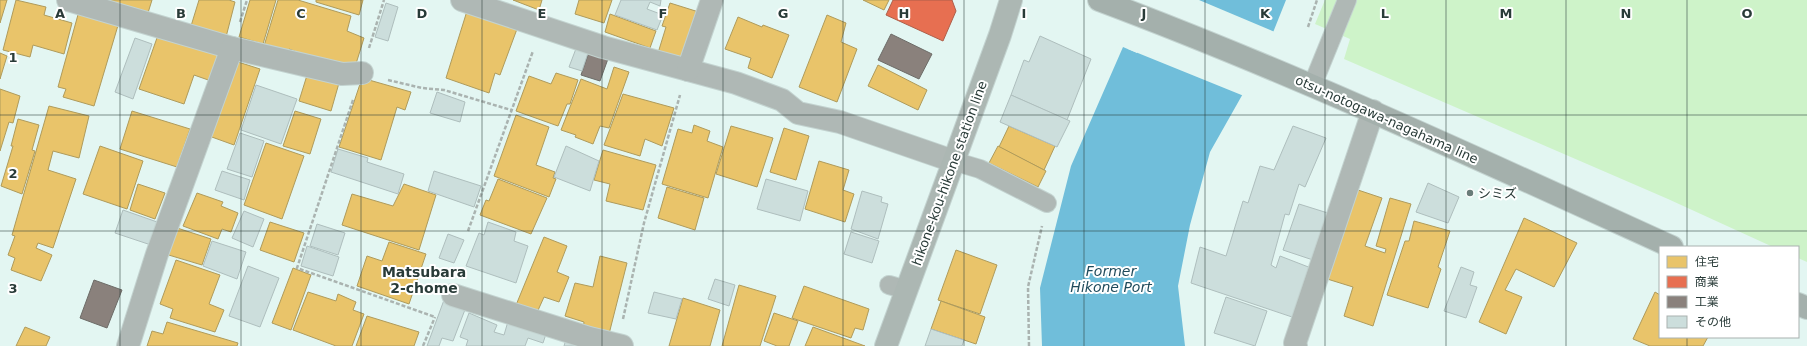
<svg xmlns="http://www.w3.org/2000/svg" width="1807" height="346" font-family="'DejaVu Sans','Noto Sans JP',sans-serif">
  <style>
    .green { fill: #cef3c9 }
    .water { fill: #70beda }
    .pier { fill: #e3f6f2 }
    .homes { fill: #e9c46a; stroke: #af9b5b }
    .shops { fill: #e76f51; stroke: #ae5f4a }
    .industry { fill: #8a817c; stroke: #6d6c68 }
    .building { fill: #ccdedc; stroke: #aebebd }
    .lines { fill: none; stroke-linecap: round; stroke-linejoin: round }
    .lane-casing { stroke: #c3d3d0; stroke-width: 20 }
    .street-casing { stroke: #c3d3d0; stroke-width: 24 }
    .secondary-casing { stroke: #c3d3d0; stroke-width: 24 }
    .primary-casing { stroke: #c3d3d0; stroke-width: 24 }
    .path { stroke: #aab3b0; stroke-width: 2.5; stroke-dasharray: 4 2; stroke-linecap: butt }
    .lane { stroke: #afb8b5; stroke-width: 18 }
    .street { stroke: #afb8b5; stroke-width: 22 }
    .secondary { stroke: #acb7b3; stroke-width: 22 }
    .primary { stroke: #a4b0ac; stroke-width: 22 }
    .grid { fill: none; stroke: #293b38; stroke-width: 1; stroke-opacity: 0.55 }
    .poi-dot { fill: #6a7c79; stroke: #fff; stroke-width: 1.5 }
    .labels { text-anchor: middle; stroke-width: 4; stroke-linejoin: round; paint-order: stroke }
    .street-label { font-size: 13px; fill: #293b38; stroke: #fff }
    .poi-label { font-size: 13px; fill: #293b38; stroke: #fff; text-anchor: start }
    .water-label { font-size: 14px; font-style: italic; fill: #1f4b5c; stroke: #fff }
    .neighbourhood-label { font-size: 14px; font-weight: bold; fill: #293b38; stroke: #fff }
    .grid-label { font-size: 13px; text-anchor: middle; font-weight: bold; fill: #293b38; stroke: #fff; stroke-width: 4; stroke-linejoin: round; paint-order: stroke }
  </style>
  <rect width="100%" height="100%" fill="#e3f6f2"/>
  <!-- green -->
  <polygon class="green" points="1325,0 1807,0 1807,262 1798,258 1798,247 1773,247 1668,199 1344,59 1350,39 1315,24"/>
  <!-- water -->
  <polygon class="water" points="1160,0 1286,0 1262,60 1210,152 1190,225 1178,286 1185,346 1042,346 1040,288 1071,166 1123,47 1137,53"/>
  <!-- pier -->
  <polygon class="pier" points="1158,0 1199,0 1275,32 1264,60 1244,96 1128,49 1129,48 1136,50"/>
  <!-- homes -->
  <g class="homes">
    <polygon points="0,0 7,0 0,23"/>
    <polygon points="16,0 46,7 44,15 72,23 64,54 33,45 30,57 3,50"/>
    <polygon points="96,0 152,0 147,16"/>
    <polygon points="199,0 229,0 235,2 226,37 191,26"/>
    <polygon points="250,0 276,0 263,44 239,37"/>
    <polygon points="278,0 298,0 351,16 347,31 364,38 355,67 302,54 289,49 288,54 264,46"/>
    <polygon points="316,0 363,0 359,15 316,2"/>
    <polygon points="513,0 542,0 539,10"/>
    <polygon points="579,0 612,0 604,23 575,14"/>
    <polygon points="863,0 889,0 884,10"/>
    <polygon points="670,3 702,13 685,61 658,53 666,27 662,26"/>
    <polygon points="79,11 119,22 94,106 63,97 66,89 58,87"/>
    <polygon points="467,11 517,29 500,75 495,73 489,93 446,78"/>
    <polygon points="610,14 656,31 650,48 605,32"/>
    <polygon points="827,15 846,23 841,42 857,49 837,102 799,87"/>
    <polygon points="738,17 762,27 763,25 789,35 772,78 748,68 751,58 725,49"/>
    <polygon points="158,35 224,55 214,82 194,75 184,104 139,89"/>
    <polygon points="0,53 7,56 0,79"/>
    <polygon points="235,61 260,69 234,145 209,136"/>
    <polygon points="878,65 927,90 918,110 868,86"/>
    <polygon points="614,67 629,72 609,128 600,126 593,144 575,137 576,135 561,130 581,79 607,89"/>
    <polygon points="308,72 339,83 331,111 299,101"/>
    <polygon points="556,73 578,80 570,104 567,104 558,126 516,111 529,76 551,84"/>
    <polygon points="362,78 411,92 405,110 397,107 381,160 339,147"/>
    <polygon points="0,89 20,96 13,123 9,122 0,151"/>
    <polygon points="623,94 674,108 662,146 645,139 640,156 604,145"/>
    <polygon points="49,106 89,116 79,158 53,151 48,170 76,179 53,248 38,243 36,248 52,255 41,281 11,270 15,258 8,255 15,236 12,235"/>
    <polygon points="132,111 190,129 177,167 120,149"/>
    <polygon points="295,111 321,119 310,154 283,146"/>
    <polygon points="516,115 549,127 536,165 555,172 553,178 556,179 549,197 494,176"/>
    <polygon points="18,119 39,125 32,150 35,151 22,194 1,186 13,146 11,146"/>
    <polygon points="694,125 710,131 707,141 723,147 708,198 662,184 678,129 692,133"/>
    <polygon points="731,126 773,138 757,187 716,174"/>
    <polygon points="1009,126 1055,146 1044,170 999,147"/>
    <polygon points="784,128 809,136 796,180 770,172"/>
    <polygon points="266,143 304,156 282,219 244,205"/>
    <polygon points="100,146 143,161 127,209 83,194"/>
    <polygon points="998,146 1046,171 1038,187 989,163"/>
    <polygon points="603,150 656,165 643,210 606,201 610,184 594,180"/>
    <polygon points="819,161 849,170 843,190 854,194 845,222 805,209"/>
    <polygon points="498,179 547,198 531,234 480,215 486,200 489,201"/>
    <polygon points="138,184 165,193 155,219 130,210"/>
    <polygon points="404,184 436,195 419,250 342,225 352,194 393,206"/>
    <polygon points="667,187 704,198 695,230 658,218"/>
    <polygon points="1355,189 1382,198 1365,246 1385,253 1386,249 1376,246 1390,198 1411,204 1373,326 1344,316 1353,287 1324,278"/>
    <polygon points="197,193 223,202 221,206 238,213 231,232 222,229 218,239 183,226"/>
    <polygon points="1524,218 1577,243 1554,287 1516,269 1505,290 1522,297 1506,334 1479,322"/>
    <polygon points="1414,221 1450,231 1438,267 1441,269 1428,308 1387,295 1405,241 1409,241"/>
    <polygon points="270,222 304,233 294,262 260,250"/>
    <polygon points="171,226 211,239 202,265 162,253"/>
    <polygon points="544,237 567,246 557,272 569,277 559,302 544,297 535,317 514,310"/>
    <polygon points="389,242 426,254 409,304 357,286 367,256 382,261"/>
    <polygon points="956,250 997,265 980,314 938,300"/>
    <polygon points="600,256 627,263 608,338 583,330 584,322 565,316 575,283 593,287"/>
    <polygon points="176,260 220,275 209,304 224,310 215,332 170,318 173,309 160,304"/>
    <polygon points="293,268 311,275 291,330 272,323"/>
    <polygon points="739,285 776,296 760,346 722,346"/>
    <polygon points="804,286 869,309 863,330 855,328 851,338 792,318"/>
    <polygon points="308,292 336,301 338,294 356,302 353,310 364,314 352,346 336,346 293,330"/>
    <polygon points="1655,292 1660,295 1660,337 1708,337 1703,346 1650,346 1633,339"/>
    <polygon points="683,298 720,310 710,346 669,346"/>
    <polygon points="941,301 985,317 976,344 931,329"/>
    <polygon points="774,313 798,321 789,346 777,346 764,341"/>
    <polygon points="367,316 419,332 414,346 356,346"/>
    <polygon points="167,322 238,343 237,346 147,346 152,331 163,334"/>
    <polygon points="25,327 50,337 46,346 16,346"/>
    <polygon points="813,327 865,346 805,346"/>
  </g>
  <!-- shops -->
  <polygon class="shops" points="893,0 952,0 956,11 943,41 886,15"/>
  <!-- industry -->
  <g class="industry">
    <polygon points="891,34 932,54 919,79 878,60"/>
    <polygon points="590,49 609,56 600,81 581,75"/>
    <polygon points="94,280 122,290 107,328 80,318"/>
  </g>
  <!-- building -->
  <g class="building">
    <polygon points="621,0 661,0 660,6 650,2 647,9 663,15 657,30 615,15"/>
    <polygon points="386,3 398,7 388,41 375,37"/>
    <polygon points="1040,36 1091,59 1067,120 1011,95 1024,60 1029,62"/>
    <polygon points="135,38 152,44 133,99 115,92"/>
    <polygon points="577,46 589,50 582,71 569,67"/>
    <polygon points="256,85 297,99 281,144 241,130"/>
    <polygon points="437,92 465,102 460,122 430,113"/>
    <polygon points="1011,95 1070,121 1057,147 1000,122"/>
    <polygon points="1293,126 1326,138 1305,187 1299,184 1289,215 1285,214 1271,265 1276,268 1280,256 1311,268 1295,318 1191,283 1200,247 1226,256 1243,201 1248,203 1260,166 1274,170"/>
    <polygon points="240,133 264,141 252,177 227,169"/>
    <polygon points="566,146 599,161 590,191 554,177"/>
    <polygon points="338,149 368,158 367,162 404,174 398,194 331,172"/>
    <polygon points="222,171 250,180 244,200 215,190"/>
    <polygon points="434,171 481,186 474,207 428,191"/>
    <polygon points="766,179 808,191 800,221 757,209"/>
    <polygon points="1428,183 1459,197 1448,223 1416,212"/>
    <polygon points="862,191 882,197 881,202 888,204 878,239 851,229"/>
    <polygon points="1299,204 1331,214 1316,261 1283,250"/>
    <polygon points="123,210 160,223 151,245 115,233"/>
    <polygon points="244,211 264,219 253,247 232,238"/>
    <polygon points="488,222 516,232 514,241 528,246 516,283 466,266 479,233 484,235"/>
    <polygon points="317,224 345,233 338,255 310,246"/>
    <polygon points="851,232 879,241 872,263 844,254"/>
    <polygon points="448,234 464,240 454,263 439,258"/>
    <polygon points="212,241 246,252 237,279 203,266"/>
    <polygon points="307,246 339,257 333,276 301,266"/>
    <polygon points="248,266 279,278 260,327 229,316"/>
    <polygon points="1461,267 1474,272 1470,285 1477,287 1466,318 1444,311"/>
    <polygon points="715,279 735,285 729,306 708,299"/>
    <polygon points="654,292 682,299 676,319 648,313"/>
    <polygon points="1226,297 1267,311 1255,346 1214,333"/>
    <polygon points="444,300 466,307 453,341 442,338 439,346 427,346"/>
    <polygon points="469,313 497,325 494,332 504,335 509,318 547,331 543,343 528,338 525,346 466,346 468,340 460,337"/>
    <polygon points="931,329 964,340 962,346 925,346"/>
    <polygon points="567,336 585,346 564,346"/>
  </g>
  <g class="lines">
    <!-- lane casing -->
    <g class="lane-casing">
      <g id="lane">
        <polyline points="1312,86 1347,0"/>
        <polyline points="953,161 980,169 1047,203"/>
        <polyline points="889,285 907,290"/>
      </g>
    </g>
    <!-- street casing -->
    <g class="street-casing">
      <g id="street">
        <polyline points="68,0 232,48 342,74 362,73"/>
        <polyline points="462,0 603,47 736,83 782,100 798,113 840,122 953,161"/>
        <polyline points="688,70 712,0"/>
        <polyline points="453,295 589,338 622,346"/>
        <polyline points="128,346 157,254 232,48"/>
        <polyline points="1296,346 1295,343 1373,111"/>
      </g>
    </g>
    <!-- secondary casing -->
    <g class="secondary-casing">
      <polyline id="secondary" points="886,346 1000,35 1011,0"/>
    </g>
    <!-- primary casing -->
    <g class="primary-casing">
      <g id="primary">
        <path d="M1099,0C1294,73 1483,161 1672,247"/>
        <polyline points="1798,304 1807,308"/>
      </g>
    </g>
    <!-- path -->
    <g class="path">
      <polyline points="240,22 247,0"/>
      <polyline points="1308,27 1317,0"/>
      <polyline points="369,48 384,0"/>
      <polyline points="388,80 422,88 444,90 511,110"/>
      <polyline points="353,100 297,268 435,317"/>
      <polyline points="468,231 533,51"/>
      <polyline points="623,319 644,223 680,95"/>
      <polyline points="423,346 435,317"/>
      <polyline points="1029,346 1028,287 1042,226"/>
    </g>
    <!-- lane -->
    <use href="#lane" class="lane"/>
    <!-- street -->
    <use href="#street" class="street"/>
    <!-- secondary -->
    <use href="#secondary" class="secondary"/>
    <!-- primary -->
    <use href="#primary" class="primary"/>
  </g>
  <!-- grid -->
  <path class="grid" d="M120,0V346M241,0V346M361,0V346M482,0V346M602,0V346M723,0V346M843,0V346M964,0V346M1084,0V346M1205,0V346M1325,0V346M1446,0V346M1566,0V346M1687,0V247M0,115H1807M0,231H1807M1687,337V346"/>
  <!-- markers -->
  <circle class="poi-dot" cx="1470" cy="193" r="4"/>
  <g class="labels">
    <!-- street labels -->
    <g class="street-label">
      <text transform="translate(1387 119) rotate(24)" y="5">otsu-notogawa-nagahama line</text>
      <text transform="translate(949 173) rotate(-70)" y="5">hikone-kou-hikone station line</text>
    </g>
    <!-- poi labels -->
    <g class="poi-label">
      <text x="1478" y="198">シミズ</text>
    </g>
    <!-- water labels -->
    <g class="water-label">
      <text x="1111" y="276">Former<tspan x="1111" dy="16">Hikone Port</tspan></text>
    </g>
    <!-- neighbourhood labels -->
    <g class="neighbourhood-label">
      <text x="424" y="277">Matsubara<tspan x="424" dy="16">2-chome</tspan></text>
    </g>
  </g>
  <g class="grid-label">
    <text x="60" y="18">A</text>
    <text x="181" y="18">B</text>
    <text x="301" y="18">C</text>
    <text x="422" y="18">D</text>
    <text x="542" y="18">E</text>
    <text x="663" y="18">F</text>
    <text x="783" y="18">G</text>
    <text x="904" y="18">H</text>
    <text x="1024" y="18">I</text>
    <text x="1144" y="18">J</text>
    <text x="1265" y="18">K</text>
    <text x="1385" y="18">L</text>
    <text x="1506" y="18">M</text>
    <text x="1626" y="18">N</text>
    <text x="1747" y="18">O</text>
    <text x="13" y="62">1</text>
    <text x="13" y="178">2</text>
    <text x="13" y="293">3</text>
  </g>
  <!-- legend -->
  <rect x="1659" y="246" width="140" height="92" fill="#ffffff" stroke="#a9b1af"/>
  <rect x="1667" y="256" width="20" height="12" fill="#e9c46a" stroke="#a9b1af"/>
  <text x="1695" y="266" font-size="12" fill="#293b38">住宅</text>
  <rect x="1667" y="276" width="20" height="12" fill="#e76f51" stroke="#a9b1af"/>
  <text x="1695" y="286" font-size="12" fill="#293b38">商業</text>
  <rect x="1667" y="296" width="20" height="12" fill="#8a817c" stroke="#a9b1af"/>
  <text x="1695" y="306" font-size="12" fill="#293b38">工業</text>
  <rect x="1667" y="316" width="20" height="12" fill="#ccdedc" stroke="#a9b1af"/>
  <text x="1695" y="326" font-size="12" fill="#293b38">その他</text>
</svg>
